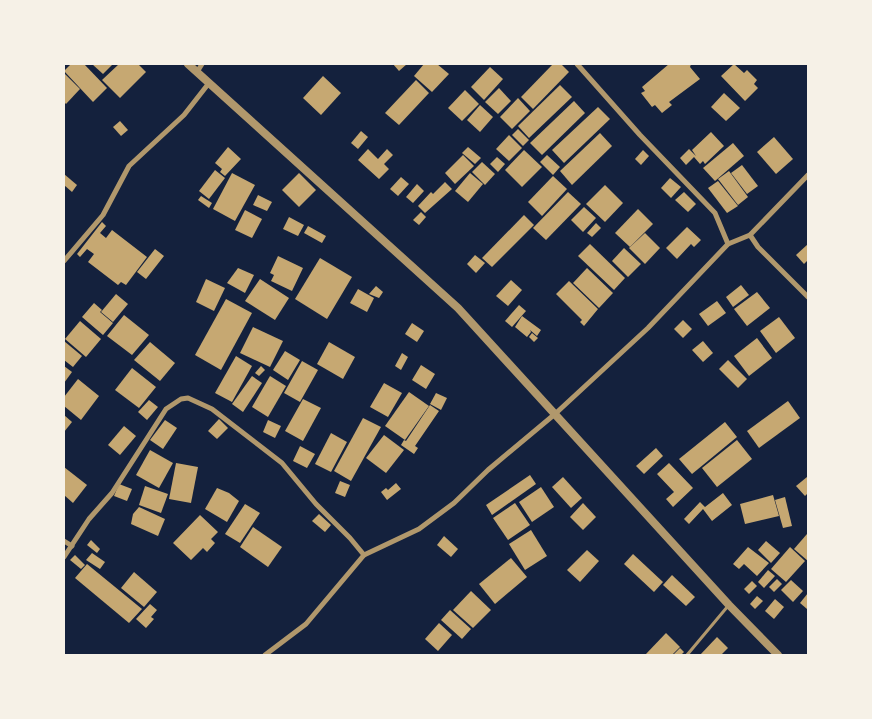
<svg xmlns="http://www.w3.org/2000/svg" width="872" height="719" font-family="'Public Sans',sans-serif">
  <style>
    .building { fill: #c6a872 }
    .lines { fill: none; stroke-linecap: round; stroke-linejoin: round }
    .service { stroke: #b1986c; stroke-width: 3 }
    .minor { stroke: #b1986c; stroke-width: 5 }
    .tertiary { stroke: #b1986c; stroke-width: 8 }
  </style>
  <rect width="100%" height="100%" fill="#14213d"/>
  <!-- building -->
  <g class="building">
    <polygon points="71,64 84,64 107,88 93,102 64,71"/>
    <polygon points="92,64 113,64 103,74"/>
    <polygon points="119,64 138,64 146,72 120,98 102,80"/>
    <polygon points="393,64 407,64 399,71"/>
    <polygon points="424,64 437,64 449,74 432,92 414,76"/>
    <polygon points="553,64 561,64 569,72 533,109 521,97"/>
    <polygon points="669,64 691,64 690,67 700,79 669,102 672,105 662,113 655,105 652,107 641,93 645,91 642,87"/>
    <polygon points="734,64 744,73 747,70 757,80 754,84 758,88 745,101 721,76"/>
    <polygon points="490,67 503,79 484,100 471,87"/>
    <polygon points="64,73 80,89 66,104 64,102"/>
    <polygon points="323,76 341,93 321,115 303,98"/>
    <polygon points="416,80 429,93 399,125 385,113"/>
    <polygon points="560,85 572,97 529,138 518,126"/>
    <polygon points="499,88 511,101 498,114 485,102"/>
    <polygon points="465,90 479,104 462,121 448,108"/>
    <polygon points="724,93 740,108 726,121 711,107"/>
    <polygon points="518,98 530,111 512,129 500,117"/>
    <polygon points="574,101 585,113 542,155 530,143"/>
    <polygon points="480,105 493,117 480,132 467,120"/>
    <polygon points="598,107 610,119 564,163 552,150"/>
    <polygon points="120,121 128,130 121,136 113,127"/>
    <polygon points="518,129 529,140 523,146 512,135"/>
    <polygon points="361,131 368,137 358,149 351,143"/>
    <polygon points="711,132 724,146 705,164 703,161 700,164 694,157 686,165 680,158 689,149 696,156 692,150"/>
    <polygon points="600,133 612,146 572,185 560,171"/>
    <polygon points="509,135 522,148 509,161 496,149"/>
    <polygon points="774,137 793,159 776,174 757,152"/>
    <polygon points="733,143 744,156 715,181 703,168"/>
    <polygon points="228,147 241,159 225,176 220,172 222,169 215,163"/>
    <polygon points="468,147 481,158 475,164 462,153"/>
    <polygon points="368,149 378,159 387,149 393,155 384,164 389,169 379,179 358,160"/>
    <polygon points="524,150 542,167 522,187 505,170"/>
    <polygon points="643,150 649,156 641,165 635,159"/>
    <polygon points="463,155 474,166 455,184 445,173"/>
    <polygon points="547,155 560,167 553,175 540,162"/>
    <polygon points="497,157 505,164 498,172 490,164"/>
    <polygon points="482,162 495,174 485,185 472,172"/>
    <polygon points="742,165 758,186 747,194 731,173"/>
    <polygon points="215,170 225,178 209,199 199,191"/>
    <polygon points="729,171 748,197 738,205 718,179"/>
    <polygon points="232,173 255,185 235,221 213,209"/>
    <polygon points="299,173 316,190 299,207 282,190"/>
    <polygon points="470,173 483,184 468,202 455,191"/>
    <polygon points="64,174 77,185 72,192 64,185"/>
    <polygon points="553,176 567,189 542,216 528,202"/>
    <polygon points="401,177 409,184 398,196 390,189"/>
    <polygon points="670,178 681,187 671,198 661,188"/>
    <polygon points="718,181 738,206 727,213 708,188"/>
    <polygon points="445,182 452,189 425,213 418,206 431,192 433,194"/>
    <polygon points="417,184 424,191 413,203 406,197"/>
    <polygon points="605,185 623,203 605,222 586,204"/>
    <polygon points="568,192 581,204 546,240 533,228"/>
    <polygon points="684,192 696,204 688,212 675,200"/>
    <polygon points="258,195 272,202 267,211 253,205"/>
    <polygon points="201,196 212,203 209,208 198,200"/>
    <polygon points="584,207 596,218 583,232 571,220"/>
    <polygon points="638,209 653,224 630,247 615,233"/>
    <polygon points="245,210 262,219 252,238 235,230"/>
    <polygon points="421,212 426,217 419,225 413,220"/>
    <polygon points="524,215 534,225 492,267 482,258"/>
    <polygon points="289,217 304,225 298,236 283,229"/>
    <polygon points="102,222 106,226 100,233 106,238 112,230 147,257 126,285 121,282 118,285 88,262 94,254 87,249 80,257 77,254"/>
    <polygon points="596,223 601,228 592,237 587,233"/>
    <polygon points="308,226 326,236 322,243 304,233"/>
    <polygon points="687,227 701,240 694,247 691,244 677,259 666,248"/>
    <polygon points="645,233 660,248 645,264 629,248"/>
    <polygon points="590,244 625,278 614,290 578,256"/>
    <polygon points="808,244 808,260 804,264 796,255"/>
    <polygon points="624,248 641,264 628,277 612,261"/>
    <polygon points="155,249 164,256 146,279 137,272"/>
    <polygon points="475,255 485,263 476,273 467,264"/>
    <polygon points="278,256 303,268 292,291 271,281 274,275 270,273"/>
    <polygon points="320,258 352,277 327,319 295,299"/>
    <polygon points="238,268 254,275 245,293 227,283"/>
    <polygon points="587,268 613,293 599,308 573,283"/>
    <polygon points="206,279 225,288 214,311 196,302"/>
    <polygon points="260,279 289,298 275,320 245,301"/>
    <polygon points="511,280 522,290 508,306 496,296"/>
    <polygon points="569,281 598,309 584,326 580,322 582,320 556,294"/>
    <polygon points="741,285 749,295 733,307 726,297"/>
    <polygon points="376,286 383,292 379,298 369,294"/>
    <polygon points="358,289 374,298 367,312 350,303"/>
    <polygon points="757,292 770,308 747,326 734,309"/>
    <polygon points="116,294 128,304 113,322 101,312"/>
    <polygon points="226,299 252,313 221,370 195,355"/>
    <polygon points="717,301 726,313 708,326 699,314"/>
    <polygon points="94,303 102,310 100,312 113,323 103,335 82,317"/>
    <polygon points="519,305 526,311 512,327 505,321"/>
    <polygon points="124,315 149,335 132,355 107,336"/>
    <polygon points="522,316 541,330 537,336 530,330 531,332 527,337 515,327"/>
    <polygon points="779,317 795,338 776,353 760,331"/>
    <polygon points="683,320 692,329 683,338 674,329"/>
    <polygon points="80,321 101,339 86,357 65,339"/>
    <polygon points="412,323 424,331 417,342 405,334"/>
    <polygon points="253,327 283,341 270,367 240,353"/>
    <polygon points="532,333 538,338 534,342 529,337"/>
    <polygon points="757,338 772,358 749,376 734,356"/>
    <polygon points="64,341 82,356 73,367 64,360"/>
    <polygon points="703,341 713,353 703,362 692,350"/>
    <polygon points="150,342 175,363 160,381 134,360"/>
    <polygon points="329,342 355,357 343,379 317,364"/>
    <polygon points="285,351 300,360 288,380 273,370"/>
    <polygon points="402,353 408,357 401,370 395,366"/>
    <polygon points="236,356 252,366 232,402 215,393"/>
    <polygon points="728,360 747,379 738,388 719,369"/>
    <polygon points="302,361 318,370 300,402 284,393"/>
    <polygon points="421,365 435,374 426,389 412,380"/>
    <polygon points="64,366 72,372 64,383"/>
    <polygon points="261,366 265,370 259,376 255,373"/>
    <polygon points="132,368 156,387 139,408 115,390"/>
    <polygon points="252,376 262,383 243,412 232,404"/>
    <polygon points="270,376 286,386 268,417 252,407"/>
    <polygon points="78,379 99,396 81,420 64,406 64,397"/>
    <polygon points="384,383 402,393 388,417 370,407"/>
    <polygon points="409,392 429,406 405,440 385,426"/>
    <polygon points="436,393 447,398 441,410 430,404"/>
    <polygon points="303,399 321,408 303,441 285,431"/>
    <polygon points="149,400 158,407 147,420 138,412"/>
    <polygon points="788,401 800,418 759,448 747,431"/>
    <polygon points="430,405 439,411 415,446 418,448 414,454 401,445 404,440 406,441"/>
    <polygon points="64,415 72,422 64,432"/>
    <polygon points="363,418 381,427 351,481 334,471"/>
    <polygon points="219,419 228,428 217,439 208,431"/>
    <polygon points="165,420 177,428 163,449 150,440"/>
    <polygon points="268,420 281,426 275,438 263,432"/>
    <polygon points="725,422 737,437 692,474 679,459"/>
    <polygon points="124,426 136,436 120,455 108,445"/>
    <polygon points="331,433 347,442 331,472 315,464"/>
    <polygon points="384,435 404,450 386,473 366,458"/>
    <polygon points="737,440 752,459 717,487 702,468"/>
    <polygon points="300,446 315,454 307,468 293,461"/>
    <polygon points="656,448 663,456 644,474 636,466"/>
    <polygon points="150,450 173,463 159,488 136,475"/>
    <polygon points="176,463 198,467 191,503 169,499"/>
    <polygon points="669,463 693,488 673,507 666,499 674,492 657,474"/>
    <polygon points="64,467 87,485 73,503 64,495"/>
    <polygon points="530,475 536,484 492,515 486,505"/>
    <polygon points="563,477 582,498 571,508 552,487"/>
    <polygon points="807,477 808,493 805,496 796,486"/>
    <polygon points="340,481 350,485 345,497 335,493"/>
    <polygon points="396,483 401,489 387,500 381,492 386,488 388,490"/>
    <polygon points="119,484 132,489 127,501 114,496"/>
    <polygon points="145,486 168,494 161,513 139,505"/>
    <polygon points="541,487 554,507 532,522 519,502"/>
    <polygon points="217,488 229,493 239,501 227,522 205,509"/>
    <polygon points="723,493 732,505 712,521 703,509 689,524 684,519 700,502 705,507"/>
    <polygon points="773,495 779,516 745,524 740,504"/>
    <polygon points="785,497 792,526 783,528 775,500"/>
    <polygon points="515,503 530,525 508,540 493,518"/>
    <polygon points="583,503 596,517 583,530 570,517"/>
    <polygon points="245,504 260,513 240,543 225,534"/>
    <polygon points="139,507 165,519 158,536 131,524 133,514"/>
    <polygon points="319,514 331,525 325,532 312,521"/>
    <polygon points="200,515 218,532 211,539 215,543 207,552 203,548 191,560 173,543"/>
    <polygon points="253,527 282,547 268,567 240,547"/>
    <polygon points="531,530 547,556 525,570 509,544"/>
    <polygon points="807,534 808,535 808,561 794,549"/>
    <polygon points="444,536 458,549 451,557 437,545"/>
    <polygon points="91,540 100,549 97,553 87,545"/>
    <polygon points="766,541 780,553 771,563 758,550"/>
    <polygon points="748,547 769,563 757,576 744,564 739,569 733,564"/>
    <polygon points="790,547 805,561 786,582 771,569"/>
    <polygon points="587,550 599,561 580,582 567,570"/>
    <polygon points="92,553 105,562 100,569 86,560"/>
    <polygon points="633,554 663,582 654,592 624,564"/>
    <polygon points="75,555 85,565 81,569 70,560"/>
    <polygon points="511,558 527,577 495,604 479,584"/>
    <polygon points="87,564 142,609 129,623 75,578"/>
    <polygon points="768,570 775,576 764,588 758,582"/>
    <polygon points="134,572 157,592 144,607 121,588"/>
    <polygon points="672,575 695,597 686,606 663,585"/>
    <polygon points="777,579 782,584 774,592 769,587"/>
    <polygon points="791,580 803,591 793,602 781,590"/>
    <polygon points="752,581 757,586 749,594 744,589"/>
    <polygon points="471,591 491,610 473,628 453,610"/>
    <polygon points="808,593 808,607 807,609 800,603"/>
    <polygon points="757,596 763,601 755,609 750,604"/>
    <polygon points="775,599 784,607 774,619 765,611"/>
    <polygon points="150,604 157,610 151,617 154,619 146,628 136,619"/>
    <polygon points="450,610 471,629 462,639 441,620"/>
    <polygon points="439,623 452,635 438,651 425,639"/>
    <polygon points="666,633 680,647 672,655 645,655"/>
    <polygon points="717,637 728,648 721,655 700,655"/>
    <polygon points="680,648 684,652 681,655 673,655"/>
  </g>
  <g class="lines">
    <!-- service -->
    <polyline class="service" points="687,655 728,606"/>
    <!-- minor -->
    <g class="minor">
      <polyline points="577,64 640,135 715,213 728,244"/>
      <polyline points="197,72 202,64"/>
      <polyline points="750,235 758,247 808,297"/>
      <polyline points="64,261 103,215 129,166 184,115 209,83"/>
      <polyline points="64,541 72,546"/>
      <polyline points="64,557 89,519 112,493 166,409 181,399 188,398 212,409 282,463 316,504 350,538 364,555"/>
      <polyline points="265,655 306,624 364,555 419,529 454,503 488,470 555,414 648,328 728,244 750,235 808,175"/>
    </g>
    <!-- tertiary -->
    <polyline class="tertiary" points="188,64 458,308 729,605 778,655"/>
  </g>
  <!-- border -->
  <rect width="872" height="719" fill="none" stroke="#f6f1e7" stroke-width="130"/>
</svg>
